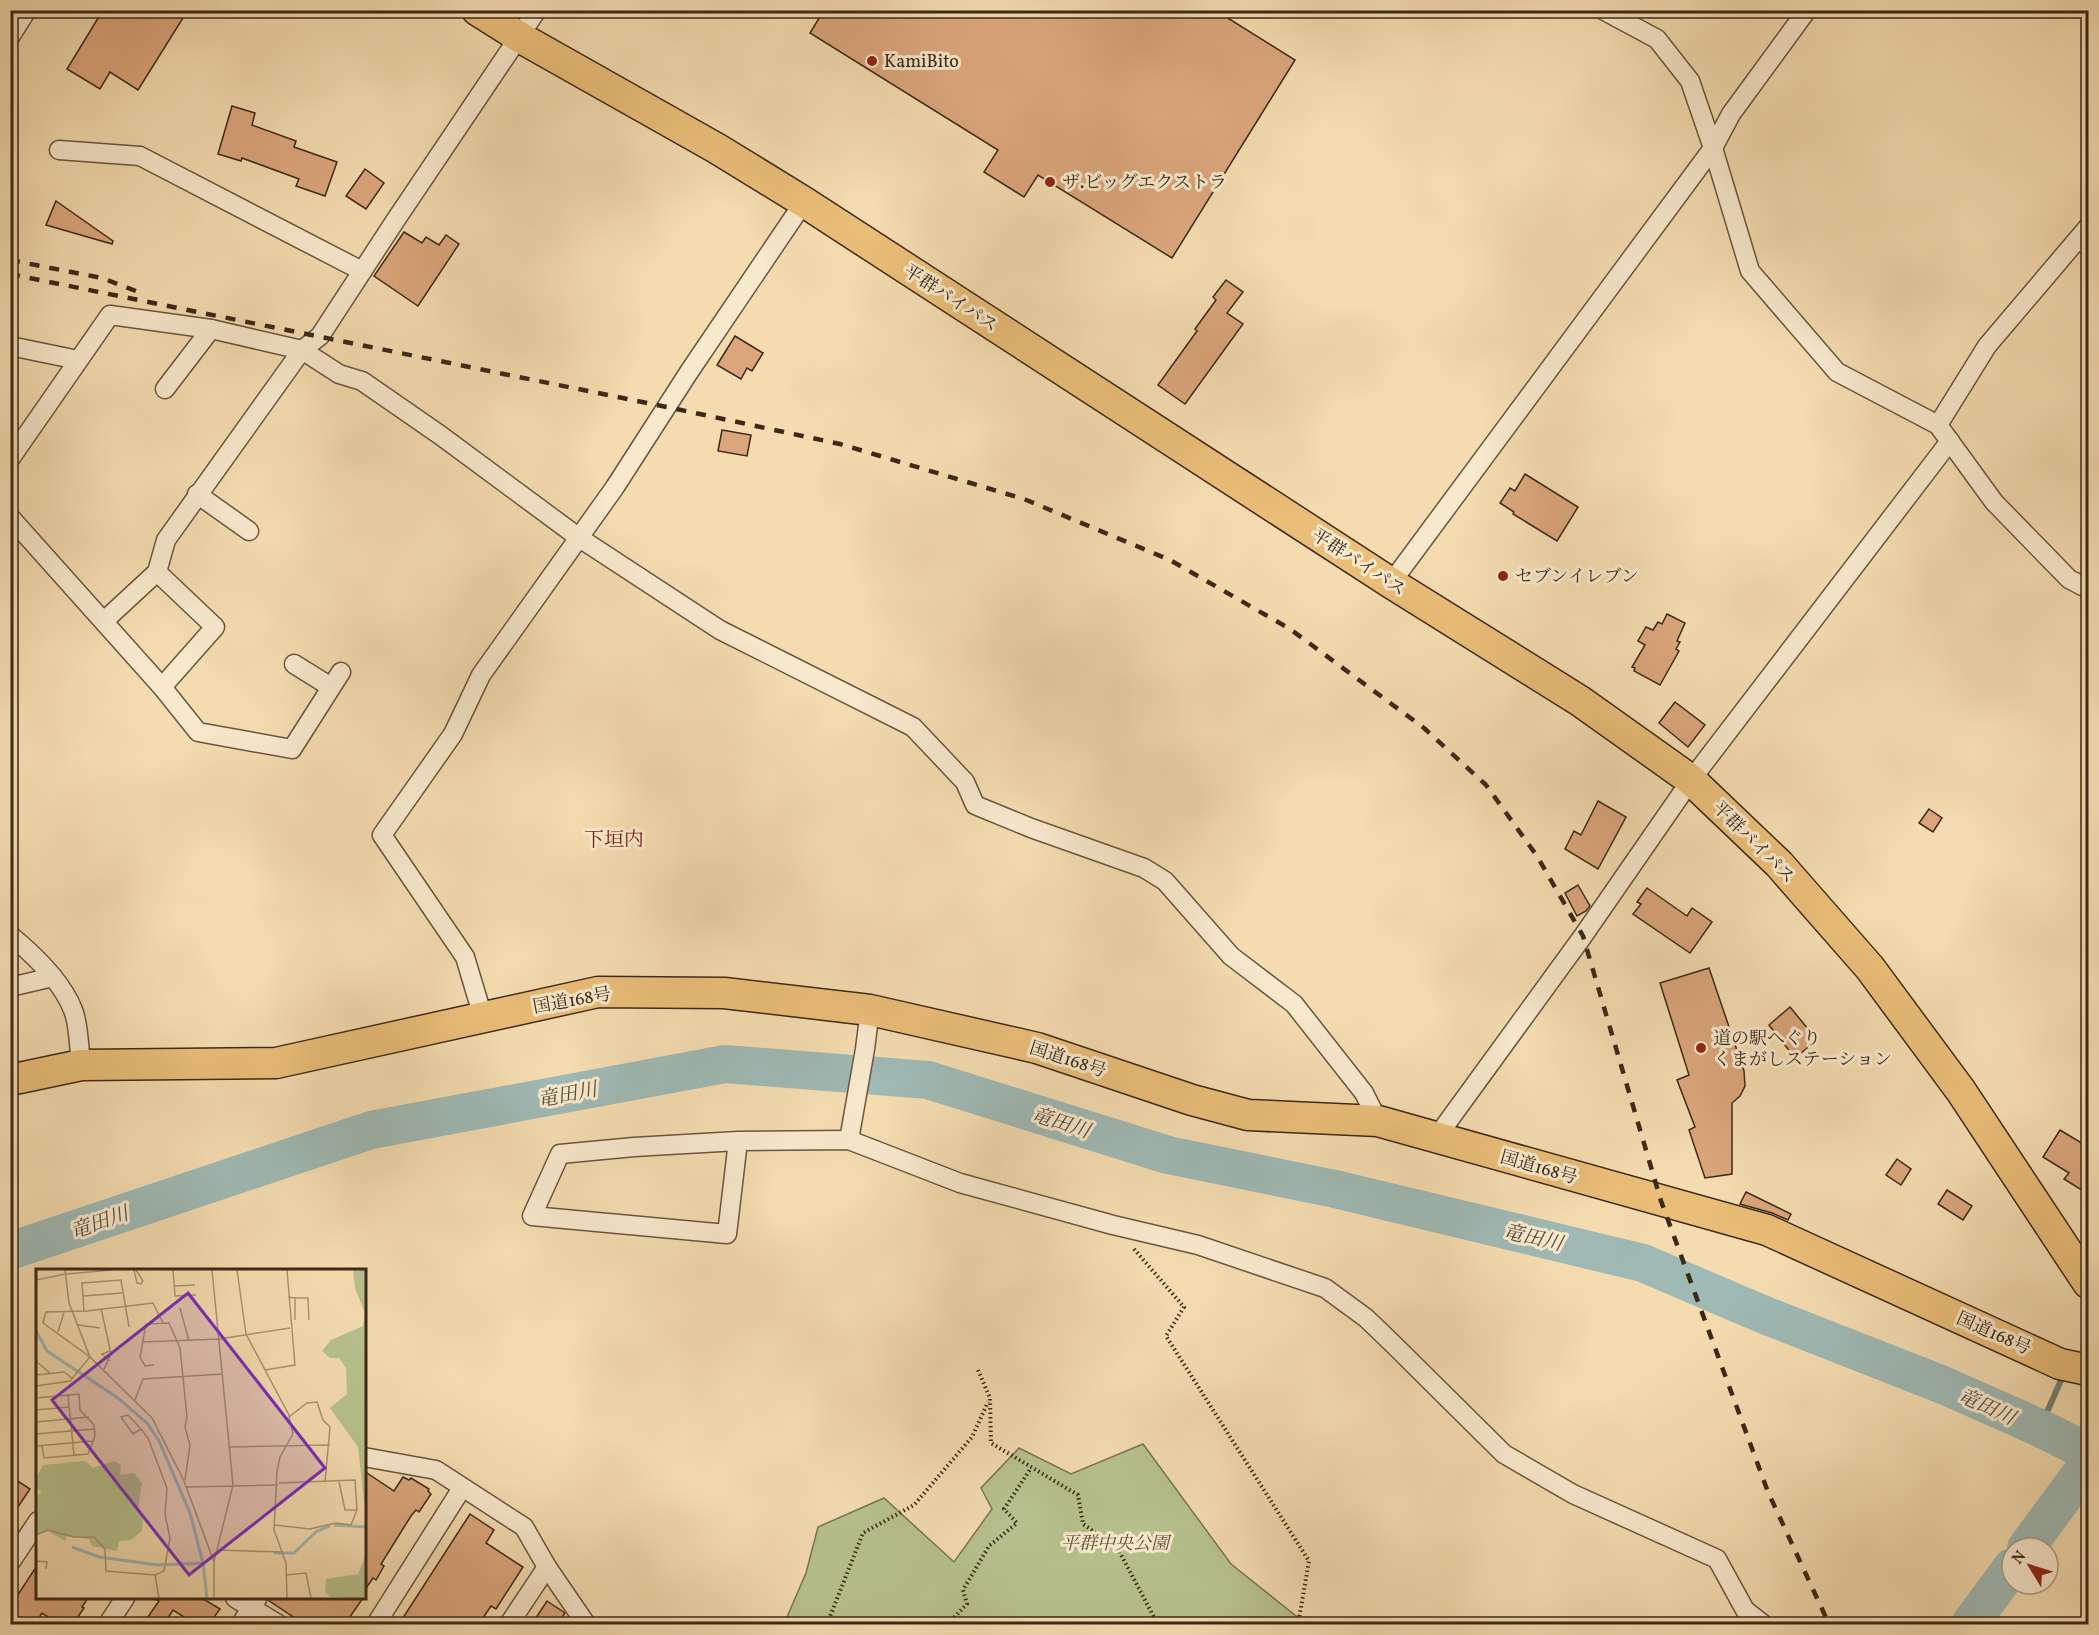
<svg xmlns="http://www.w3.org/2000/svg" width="2099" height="1635" font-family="Vollkorn,'Noto Serif JP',serif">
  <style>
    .park { fill: #b7c28e; stroke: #797652; stroke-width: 1.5 }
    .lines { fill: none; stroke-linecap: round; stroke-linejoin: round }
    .stream { stroke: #777f75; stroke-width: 6 }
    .river { stroke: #9fb9b4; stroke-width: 38 }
    .building { fill: #dba67c; stroke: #3b2917; stroke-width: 1.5 }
    .service-casing { stroke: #69563d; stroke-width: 12 }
    .minor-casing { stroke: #69563d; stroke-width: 21 }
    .trunk-casing { stroke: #3b2917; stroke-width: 33 }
    .path { stroke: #3b2917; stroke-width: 4; stroke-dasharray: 1.5 3; stroke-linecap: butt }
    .service { stroke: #f8e8cc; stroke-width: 9 }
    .minor { stroke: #f8e8cc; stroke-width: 18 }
    .trunk { stroke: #eabe78; stroke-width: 30 }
    .rail { stroke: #3b2917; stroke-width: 4.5; stroke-dasharray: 10 10; stroke-linecap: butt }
    .poi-dot { fill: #8f2418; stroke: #f8e8cc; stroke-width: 2 }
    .labels { text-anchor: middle; stroke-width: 6; stroke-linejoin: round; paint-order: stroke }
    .poi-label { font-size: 18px; fill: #3b2917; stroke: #f8e8cc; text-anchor: start }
    .street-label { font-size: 18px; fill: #3b2917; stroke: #f8e8cc }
    .park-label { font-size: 18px; font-style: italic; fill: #5a4f35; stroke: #f8e8cc }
    .neighbourhood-label { font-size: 20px; fill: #7a1f14; stroke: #f8e8cc }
    .water-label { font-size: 20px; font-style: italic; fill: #544d3e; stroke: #f8e8cc }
    .inset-river { fill: none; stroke: #9fb9b4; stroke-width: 3 }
    .inset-road { fill: none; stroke: #aa9473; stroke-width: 1.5 }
    .view { fill: #7b2cbf; fill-opacity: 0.15; stroke: #7b2cbf; stroke-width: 3 }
    .inset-edge { fill: none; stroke: #3b2917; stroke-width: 3 }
  </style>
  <rect width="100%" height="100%" fill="#f4dcb0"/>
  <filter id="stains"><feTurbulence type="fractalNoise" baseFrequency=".00333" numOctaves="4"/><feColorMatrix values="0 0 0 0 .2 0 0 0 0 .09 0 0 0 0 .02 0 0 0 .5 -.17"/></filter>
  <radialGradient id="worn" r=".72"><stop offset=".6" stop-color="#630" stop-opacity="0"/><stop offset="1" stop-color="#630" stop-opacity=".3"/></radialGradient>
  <!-- park -->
  <polygon class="park" points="1143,1444 1231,1564 1306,1624 784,1624 806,1573 818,1527 884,1498 954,1562 992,1509 981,1488 1019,1448 1071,1474"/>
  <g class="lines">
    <!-- stream -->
    <polyline class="stream" points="2040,1428 2062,1378"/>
    <!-- river -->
    <g class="river">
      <polyline points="10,1251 371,1130 725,1064 928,1080 1168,1155 1335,1189 1643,1263 1762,1314 1943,1385 2040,1428 2088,1452"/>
      <polyline points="2026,1548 2088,1464"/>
      <polyline points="1970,1624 2012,1567"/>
    </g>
  </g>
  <!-- building -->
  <g class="building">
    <polygon points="103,10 188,10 138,90 110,72 100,89 67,69"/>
    <polygon points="824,10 1215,10 1295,60 1172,258 1038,175 1024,197 984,172 998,150 810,33"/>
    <polygon points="232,106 255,113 252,125 296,141 294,147 337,162 325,196 296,186 299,179 242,158 241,161 218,154"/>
    <polygon points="365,169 384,183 366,209 346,196"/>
    <polygon points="56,201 113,241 112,244 46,225"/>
    <polygon points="404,232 422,243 426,237 439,245 446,235 459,244 418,306 374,276"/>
    <polygon points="1226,280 1243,292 1227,313 1243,324 1185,404 1158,385 1197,331 1195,329 1216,300 1213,297"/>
    <polygon points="735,336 763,353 752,371 747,368 741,379 717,365"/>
    <polygon points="722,430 751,435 747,456 718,451"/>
    <polygon points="1525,474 1578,507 1557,541 1513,514 1514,512 1500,503 1510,488 1515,491"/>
    <polygon points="1667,614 1685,623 1677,641 1680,642 1676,649 1679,651 1660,685 1634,671 1635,668 1632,667 1645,645 1638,641 1646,627 1653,630 1658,622 1662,624"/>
    <polygon points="1675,702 1705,725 1688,747 1659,723"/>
    <polygon points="1598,801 1626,817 1598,869 1565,849 1574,831 1581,835"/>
    <polygon points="1929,809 1942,818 1933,832 1919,823"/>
    <polygon points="1578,885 1590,906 1586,911 1577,916 1565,893"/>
    <polygon points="1647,888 1687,916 1692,908 1712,922 1690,953 1633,914 1641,904 1637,902"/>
    <polygon points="1709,968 1744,1071 1745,1086 1740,1096 1732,1103 1732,1174 1705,1178 1689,1130 1695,1127 1677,1080 1689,1075 1660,983"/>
    <polygon points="1790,1007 1817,1040 1795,1058 1769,1025"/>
    <polygon points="2060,1130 2088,1147 2088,1194 2064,1179 2069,1173 2043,1157"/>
    <polygon points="1897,1159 1911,1169 1901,1185 1886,1175"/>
    <polygon points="1947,1190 1972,1206 1963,1220 1938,1204"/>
    <polygon points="1746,1192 1791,1214 1788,1220 1772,1213 1740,1204"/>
    <polygon points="364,1471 394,1491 403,1477 409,1480 411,1478 429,1489 428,1491 431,1494 419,1512 416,1510 411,1516 381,1564 384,1566 376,1580 373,1578 364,1591"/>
    <polygon points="10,1476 30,1489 10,1519"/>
    <polygon points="470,1514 494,1530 486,1543 523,1567 496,1609 491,1606 479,1624 399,1624"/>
    <polygon points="38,1564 38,1598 88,1598 82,1607 84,1608 73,1624 59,1624 42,1613 35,1624 10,1624 10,1607"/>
    <polygon points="153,1598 202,1598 220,1609 209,1624 195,1624 173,1610 164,1624 143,1624 159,1601"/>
    <polygon points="268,1598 363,1598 345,1624 304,1624 268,1600"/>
    <polygon points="547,1601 565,1613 558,1624 532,1624"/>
  </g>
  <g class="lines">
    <!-- service casing -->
    <g class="service-casing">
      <polyline id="service" points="2077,242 2088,253"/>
    </g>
    <!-- minor casing -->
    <g class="minor-casing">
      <g id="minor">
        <polyline points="1603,10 1657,39 1690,81 1713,148 1750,271 1837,372 1938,425 1994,502 2069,579 2088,589"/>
        <polyline points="10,37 27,10"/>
        <polyline points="59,150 140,156 362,271"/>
        <polyline points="10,346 78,360"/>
        <polyline points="165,389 211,329"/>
        <polyline points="1938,425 1987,346 2088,227"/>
        <polyline points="10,459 110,315 211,329 302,350 339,374 362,381 440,435 578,537 720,630 913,727 965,782 975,805 1031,828 1144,868 1165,881 1231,956 1294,1004 1364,1093 1378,1121"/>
        <polyline points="197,494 249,531"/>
        <polyline points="10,517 162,687 198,732 292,749 341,672"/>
        <polyline points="157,572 215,627 162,687"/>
        <polyline points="1391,583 1713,148 1731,114 1807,10"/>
        <polyline points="104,621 157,572 166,540 302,350 320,336 395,221 537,10"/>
        <polyline points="294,664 331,687"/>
        <path d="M10,935C33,954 62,981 73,1010C79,1024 79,1049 81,1065"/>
        <polyline points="10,987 53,977"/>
        <polyline points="483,1017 465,957 382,835 453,734 481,675 615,487 689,372 804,202"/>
        <polyline points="1436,1138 1583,936 1691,780 1950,441"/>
        <polyline points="849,1140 865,1049 870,1010"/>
        <polyline points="738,1141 727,1234 532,1216 560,1154 634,1147 738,1141 849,1140 960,1183 1113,1225 1198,1245 1325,1288 1366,1318 1393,1344 1504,1454 1573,1494 1717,1559 1745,1610 1763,1624"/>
        <polyline points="364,1457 436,1470 524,1527 547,1567 586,1624"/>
        <polyline points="10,1563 38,1521"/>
        <polyline points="235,1598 278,1624"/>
        <polyline points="108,1624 125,1598"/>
        <polyline points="241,1624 257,1599"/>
        <polyline points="376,1624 462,1488"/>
        <polyline points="509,1624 547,1567"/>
      </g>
    </g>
    <!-- trunk casing -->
    <g class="trunk-casing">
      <g id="trunk">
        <polyline points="477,10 521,38 716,148 804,202 1391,583 1580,701 1691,780 1779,864 1870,968 1961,1091 2088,1283"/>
        <polyline points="10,1080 81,1065 276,1063 598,992 724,993 870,1010 1037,1048 1192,1100 1248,1115 1378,1121 1767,1230 2060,1364 2088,1370"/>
      </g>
    </g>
    <!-- path -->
    <g class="path">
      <polyline points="1134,1249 1184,1307 1166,1336 1309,1561 1299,1619 1296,1624"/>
      <polyline points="978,1370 990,1398 991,1443 1078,1495 1083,1524 1118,1549 1156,1621 1155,1624"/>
      <polyline points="827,1624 863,1533 914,1505 972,1437 988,1402"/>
      <polyline points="948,1624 967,1604 963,1590 989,1546 1017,1523 1004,1509 1031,1468"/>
    </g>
    <!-- service -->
    <use href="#service" class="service"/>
    <!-- minor -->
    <use href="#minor" class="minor"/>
    <!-- trunk -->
    <use href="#trunk" class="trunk"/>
    <!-- rail -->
    <g class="rail">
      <polyline points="10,260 102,278 141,293"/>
      <polyline points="10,274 667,407 840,444 1024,499 1170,560 1290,629 1424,728 1486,785 1537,856 1583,936 1661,1201 1768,1492 1829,1624"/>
    </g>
  </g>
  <!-- markers -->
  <g class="poi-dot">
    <circle cx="872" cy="61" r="6"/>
    <circle cx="1050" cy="182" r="6"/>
    <circle cx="1503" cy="576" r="6"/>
    <circle cx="1701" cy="1048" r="6"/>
  </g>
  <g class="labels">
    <!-- poi labels -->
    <g class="poi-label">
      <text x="884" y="67">KamiBito</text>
      <text x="1062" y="188">ザ.ビッグエクストラ</text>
      <text x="1515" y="582">セブンイレブン</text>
      <text x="1713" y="1044">道の駅へぐり<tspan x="1713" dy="21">くまがしステーション</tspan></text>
    </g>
    <!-- street labels -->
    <g class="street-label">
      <text transform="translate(951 298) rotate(33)" y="6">平群バイパス</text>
      <text transform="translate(1359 562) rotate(33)" y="6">平群バイパス</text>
      <text transform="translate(1754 842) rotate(45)" y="6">平群バイパス</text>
      <text transform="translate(572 1000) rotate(-10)" y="6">国道168号</text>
      <text transform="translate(1068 1059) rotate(18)" y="6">国道168号</text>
      <text transform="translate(1539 1167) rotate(16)" y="6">国道168号</text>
      <text transform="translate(1994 1333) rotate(24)" y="6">国道168号</text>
    </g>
    <!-- park labels -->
    <g class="park-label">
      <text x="1115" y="1549">平群中央公園</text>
    </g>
    <!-- neighbourhood labels -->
    <g class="neighbourhood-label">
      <text x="614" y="846">下垣内</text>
    </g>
    <!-- water labels -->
    <g class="water-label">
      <text transform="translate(567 1094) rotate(-11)" y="7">竜田川</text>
      <text transform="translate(1061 1122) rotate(18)" y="7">竜田川</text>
      <text transform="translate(99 1222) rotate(-19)" y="7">竜田川</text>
      <text transform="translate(1533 1237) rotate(13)" y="7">竜田川</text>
      <text transform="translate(1987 1406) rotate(25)" y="7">竜田川</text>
    </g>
  </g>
  <!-- overview -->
  <g transform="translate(36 1269)">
    <rect width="330" height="330" fill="#f4dcb0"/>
    <path d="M317,1H330V249L322,178L294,139L311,125L310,99L303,89H294L286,82L295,71L327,57L329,44L319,19ZM330,285V329L294,328L289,323L290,310L322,305Z" fill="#b7c28e"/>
    <path d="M49,192L57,199L78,192L85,196L84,206L98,204L106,214L102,241L107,249L106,262L95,271L83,272L81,282L56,277L53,270L31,267L29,272L12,262L0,265V228L6,222L0,220V209L7,196Z" fill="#b7c28e"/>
    <path class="inset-river" d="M0,62L11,82L82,129L111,154L123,172L154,244L167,294L171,329M298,256L330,258M36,278L63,288L122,296L167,294M238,284H258L281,262L294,257"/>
    <path class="inset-road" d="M29,1L33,34L54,88L116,149L148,212L178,293M98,1L101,14L105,15L107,12L100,1M137,1L139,27L160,26M176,1L197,216L178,293V329M201,1L210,65L254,148M30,5L76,1M0,11L29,5M139,17L159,16M47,27L86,24M252,28L259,29V51M259,29H272L273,51M65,39L75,85L68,100M144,39L153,72M48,43L46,14L85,11L93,58M42,56L64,59M22,63L28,43M107,73L183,70L254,59M74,82L66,85L74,92M0,92L15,105M118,96L109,97L104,88L110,55L133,54L144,79L151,148L149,158L154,176L149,211M229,101L259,96L251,1M0,106L28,103L37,110M0,117L34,112L54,88L7,54L10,43L51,42L117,34L127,54M32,126L38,186M0,129L43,125L44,141L58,156L59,167L52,185L8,189L6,177M99,131L107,110L186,105M0,141L33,138M0,153L53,148M105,160L97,165L85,148L92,146L105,160L112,169L131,219L129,245L134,269L128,302L119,306L123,329M0,165L58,160M0,177L57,172M194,178L294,176M303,213L309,241H321M151,218L242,216M238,256L274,260L300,254L315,256L321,241L319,211L243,214M0,266L12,261L38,268H58L69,280L70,302L119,306M182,281L245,283M0,292L11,293L10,300M250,306L270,304L275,329M251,329L250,294L238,261L241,202L244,188L257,165L253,148L271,134L281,133L287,151L294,158L289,213"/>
    <path class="view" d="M152,24L289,199L153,306L16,131Z"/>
    <rect width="330" height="330" class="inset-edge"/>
  </g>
  <!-- margin -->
  <rect width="2099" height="1635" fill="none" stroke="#f4dcb0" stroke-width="36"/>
  <rect x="12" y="12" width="2075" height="1611" fill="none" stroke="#3b2917" stroke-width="3"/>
  <rect x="18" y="18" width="2063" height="1599" fill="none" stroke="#3b2917" stroke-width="1.5"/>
  <!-- north arrow -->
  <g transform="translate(2030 1566) rotate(308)"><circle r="28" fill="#f8e8cc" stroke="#ac9c84" stroke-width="1.5"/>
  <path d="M0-4.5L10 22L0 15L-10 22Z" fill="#8f2418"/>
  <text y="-9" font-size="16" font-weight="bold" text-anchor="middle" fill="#3b2917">N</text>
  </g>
  <rect width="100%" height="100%" filter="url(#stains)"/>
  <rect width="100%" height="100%" fill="url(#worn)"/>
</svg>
